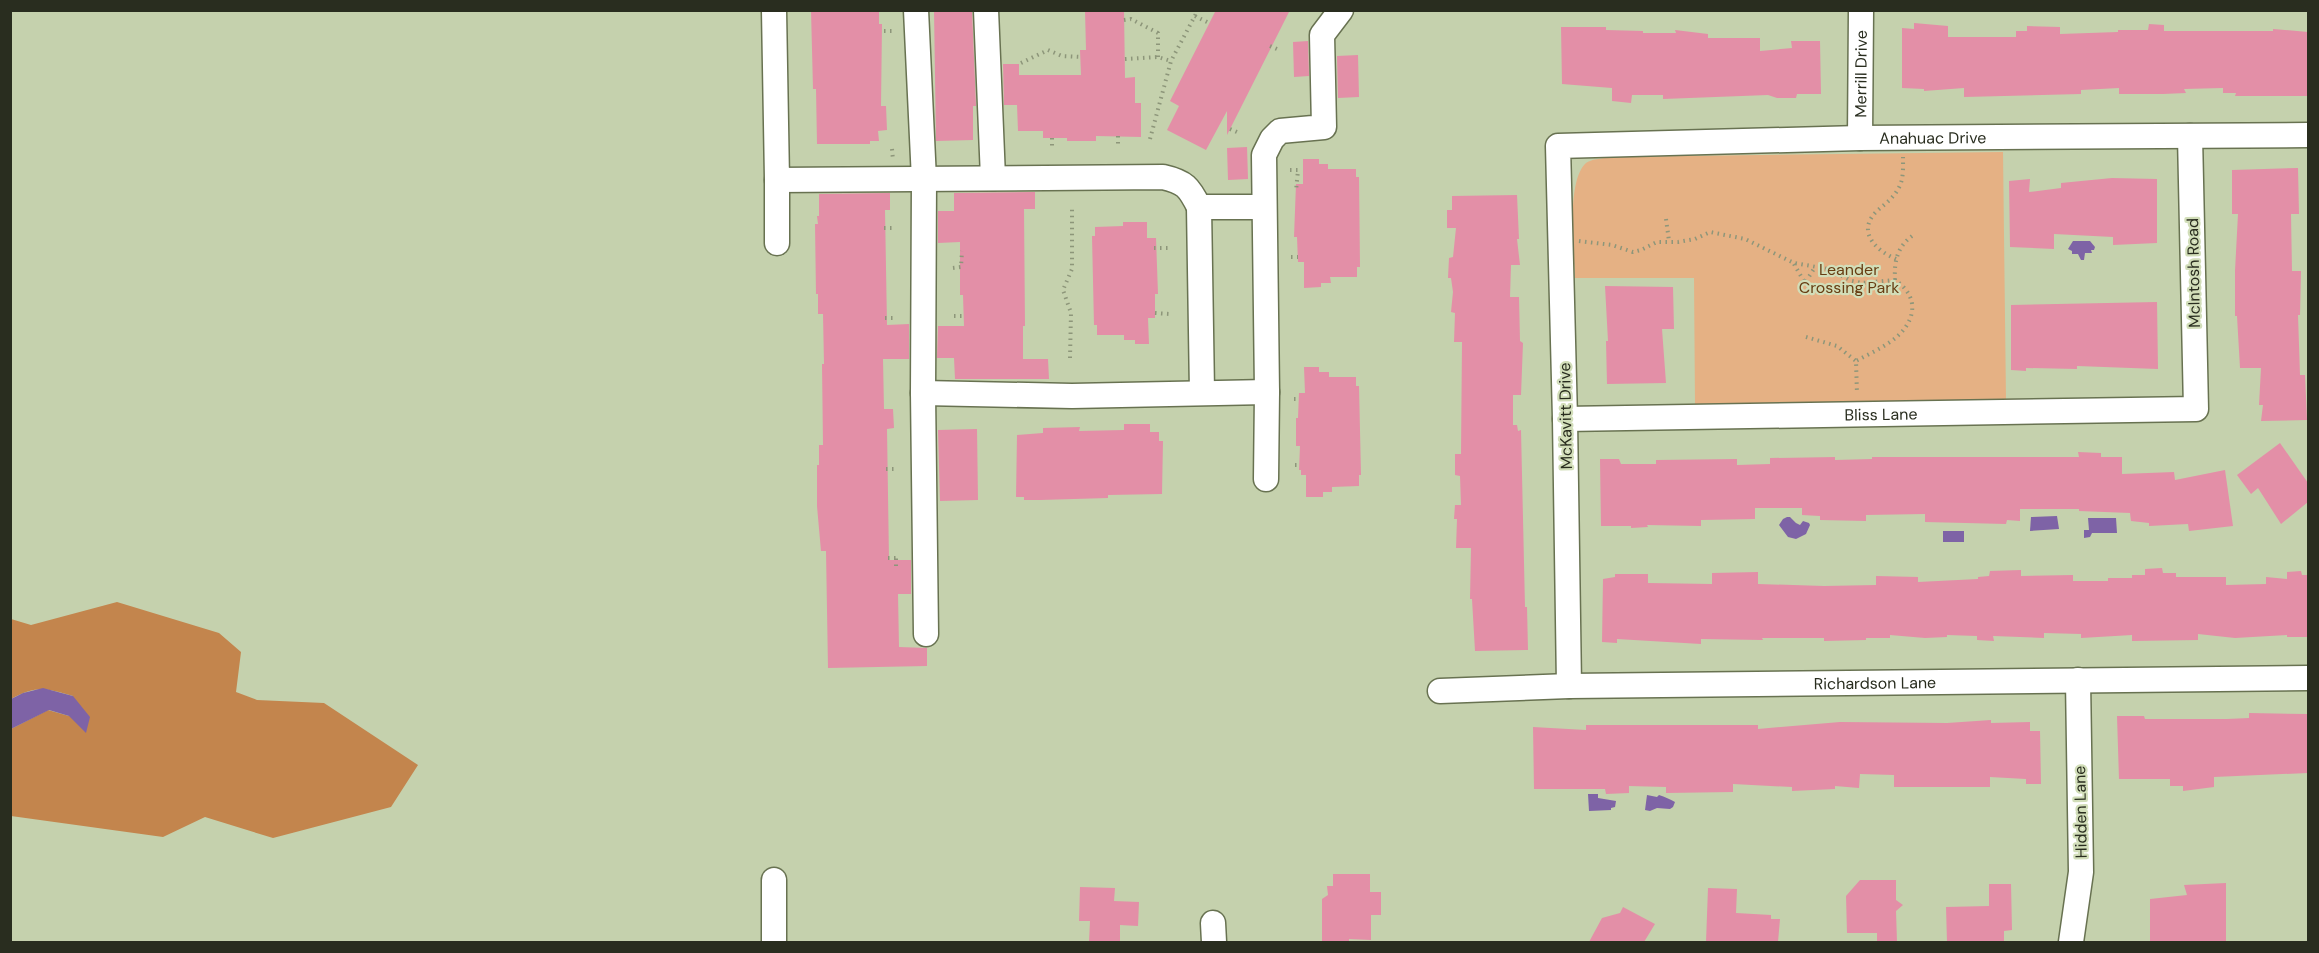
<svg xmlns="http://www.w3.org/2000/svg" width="2319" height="953" font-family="'DM Sans',sans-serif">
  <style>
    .green { fill: #e5b184 }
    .forest { fill: #c3854d }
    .water { fill: #7e63a6 }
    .building { fill: #e38fa7 }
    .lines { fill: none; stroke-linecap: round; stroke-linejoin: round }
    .minor-casing { stroke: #687251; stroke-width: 27 }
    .path { stroke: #8d967a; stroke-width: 4; stroke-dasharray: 1.5 4.5; stroke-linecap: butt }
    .minor { stroke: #fff; stroke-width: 24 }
    .labels { text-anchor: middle; stroke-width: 4.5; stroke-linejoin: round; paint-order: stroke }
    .street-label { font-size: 16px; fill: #292d1f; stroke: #d2deb9 }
    .park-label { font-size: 16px; fill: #673d12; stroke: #d2deb9 }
  </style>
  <rect width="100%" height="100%" fill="#c5d1ad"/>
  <!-- green -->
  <path class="green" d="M2003,152L2006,400L1695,404L1694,278H1575C1574,252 1566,181 1586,163C1591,159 1602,159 1608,157Z"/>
  <!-- forest -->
  <path class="forest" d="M117,602L219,633L241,652L236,692L257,700L324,703L418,765L391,807L273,838L205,817L163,837L11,816V729L48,710L69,716L73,696C45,688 37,685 11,699V619L31,625Z"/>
  <!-- water -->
  <g class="water">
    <polygon points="2073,241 2090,241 2095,247 2094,250 2091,250 2092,253 2085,253 2084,260 2081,260 2078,254 2072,254 2072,251 2068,249"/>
    <polygon points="2057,516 2059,529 2030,531 2031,517"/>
    <polygon points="1787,517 1790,517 1796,523 1800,525 1803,521 1809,523 1810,525 1806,534 1796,539 1788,537 1779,525 1783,519"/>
    <polygon points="2088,518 2116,518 2117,533 2092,533 2090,537 2084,538 2084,530 2089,530"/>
    <rect x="1943" y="531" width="21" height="11"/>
    <polygon points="43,688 73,696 90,717 86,733 69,716 49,710 11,729 11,699 23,693"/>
    <polygon points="1588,794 1598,794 1598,798 1616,801 1615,807 1611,808 1611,810 1589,811"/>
    <path d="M1647,795L1657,797L1659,795C1665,797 1670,799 1675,802L1673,807L1670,809L1657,808L1650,811L1645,810Z"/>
  </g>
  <!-- building -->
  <g class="building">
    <polygon points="811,10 879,10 879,24 882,24 881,106 886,106 887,130 878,131 879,141 870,141 870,144 817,144 816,89 813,89"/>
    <polygon points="934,10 972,10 976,106 973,106 973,140 936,141"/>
    <polygon points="1085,10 1124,10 1125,78 1135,77 1135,103 1141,103 1141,137 1096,136 1096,141 1067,141 1067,138 1043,138 1043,131 1018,131 1017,105 1004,105 1003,64 1019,64 1019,75 1081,75 1080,50 1086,50"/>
    <polygon points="1216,10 1290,10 1227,135 1227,111 1206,150 1167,130 1179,106 1170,101"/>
    <polygon points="1914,23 1948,26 1948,37 2016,37 2016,31 2027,31 2027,26 2060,27 2060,34 2118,32 2118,30 2148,30 2149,24 2164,25 2164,31 2273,31 2273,29 2308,32 2308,96 2235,96 2236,93 2223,93 2223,88 2184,89 2186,93 2163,94 2119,94 2119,88 2081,90 2081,94 1964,97 1964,88 1924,91 1924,89 1902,88 1902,28 1914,29"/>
    <polygon points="1561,27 1606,27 1606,30 1643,31 1643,33 1676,33 1675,30 1708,34 1708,38 1760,38 1760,51 1792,48 1791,41 1820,41 1821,94 1797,94 1796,98 1777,98 1768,95 1663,99 1663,95 1632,95 1631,103 1612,101 1612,88 1562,84"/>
    <polygon points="1308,41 1309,76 1294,77 1293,42"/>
    <polygon points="1358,55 1359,97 1338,98 1337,56"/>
    <polygon points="1247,147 1248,179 1228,180 1227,148"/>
    <polygon points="1303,159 1319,159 1319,164 1328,164 1328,169 1356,169 1356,177 1359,177 1360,267 1357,267 1357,277 1330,277 1331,283 1321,283 1321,287 1304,288 1304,262 1298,262 1297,237 1294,237 1296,184 1303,184"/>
    <polygon points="2298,168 2299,214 2291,214 2292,271 2301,271 2300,315 2298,315 2300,375 2305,375 2307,420 2261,421 2263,405 2259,405 2261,368 2240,368 2237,316 2235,316 2235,271 2238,214 2232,214 2232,170"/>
    <polygon points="2112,178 2157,179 2157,243 2113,245 2113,237 2054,234 2054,249 2010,247 2009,181 2030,179 2029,192 2061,188 2061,183"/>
    <polygon points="1035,192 1035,209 1024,209 1025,326 1023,326 1023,359 1048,359 1049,379 955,379 954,358 937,358 938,326 964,326 963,295 960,295 960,242 938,243 938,211 954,211 954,193"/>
    <polygon points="890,193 890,210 885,210 887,325 909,324 909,359 883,359 884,409 893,409 894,428 887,429 889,560 911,560 911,594 898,594 899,647 927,648 927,666 828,668 826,551 821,551 817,506 817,465 819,465 819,445 823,445 822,364 824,364 823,314 818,314 818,294 816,294 815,224 818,224 817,216 819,216 819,194"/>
    <polygon points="1517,195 1519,239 1517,239 1520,265 1511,265 1510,297 1519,297 1520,341 1523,343 1521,395 1513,395 1513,425 1517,425 1518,431 1521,430 1525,607 1527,607 1528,650 1475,651 1472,599 1470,599 1471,548 1456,548 1457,519 1454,519 1455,505 1461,505 1460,476 1455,475 1455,454 1461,454 1462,342 1454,342 1455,313 1451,312 1453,292 1451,278 1448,278 1449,258 1453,257 1456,228 1447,228 1447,210 1452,210 1452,196"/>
    <polygon points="1123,222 1147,222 1147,238 1156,238 1158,294 1155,294 1155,318 1148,318 1149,344 1135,344 1135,340 1124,340 1124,335 1097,335 1097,325 1094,325 1092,236 1095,236 1095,227 1123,226"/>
    <polygon points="1605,286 1673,287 1674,329 1662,329 1666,383 1607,384 1606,341 1608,341"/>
    <polygon points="2157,302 2158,369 2077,366 2077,369 2026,368 2026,371 2011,370 2011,305"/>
    <polygon points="1304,367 1319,367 1319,372 1329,372 1329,377 1356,377 1356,386 1359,386 1361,475 1359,475 1359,486 1332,487 1332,492 1323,492 1323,497 1306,497 1306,475 1301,475 1301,470 1299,470 1300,446 1296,446 1296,418 1298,418 1299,393 1305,393"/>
    <polygon points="1124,424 1150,424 1150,432 1159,432 1159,441 1163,441 1162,494 1108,495 1108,498 1040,500 1024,500 1024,497 1016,497 1017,435 1043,433 1043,428 1080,427 1079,431 1124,430"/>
    <polygon points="977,429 978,500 940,501 938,430"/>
    <polygon points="2280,443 2308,483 2308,502 2281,524 2258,488 2251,494 2237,475"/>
    <polygon points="2078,452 2101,453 2101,457 2122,457 2122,474 2174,472 2175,480 2225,470 2233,526 2189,531 2188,524 2149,526 2149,523 2131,521 2130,513 2079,511 2079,509 2020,509 2020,521 2007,520 2006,524 1925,522 1925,514 1866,515 1866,521 1820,520 1820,516 1802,515 1802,508 1755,508 1755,519 1701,520 1701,526 1647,525 1648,527 1631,528 1631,526 1601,526 1600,459 1619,459 1621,464 1656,464 1656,460 1737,459 1737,465 1770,464 1770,458 1835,457 1835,460 1872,459 1872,457 2079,457"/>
    <polygon points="2162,568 2163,573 2176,573 2176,577 2226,577 2226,585 2266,584 2266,577 2287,579 2287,572 2301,571 2302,575 2308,575 2308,637 2287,637 2287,635 2235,638 2198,634 2198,640 2132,641 2132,635 2081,638 2081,634 2044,633 2044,638 1993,636 1994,641 1977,640 1977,636 1947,635 1947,637 1925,638 1890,635 1890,638 1866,638 1866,640 1824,641 1824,638 1762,638 1763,640 1701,639 1701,644 1617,639 1617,643 1602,642 1603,579 1615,577 1615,574 1648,574 1648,583 1712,584 1712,573 1758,572 1758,584 1824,586 1876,585 1876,576 1918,577 1918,582 1978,579 1978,577 1989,576 1990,571 2021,570 2021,576 2073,575 2073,581 2108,581 2108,578 2132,578 2132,575 2145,575 2145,569"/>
    <polygon points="2249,713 2308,714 2308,773 2214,777 2214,787 2183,791 2183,786 2170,786 2170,779 2119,779 2117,716 2144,716 2145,719 2227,719 2249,718"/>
    <polygon points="1991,720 1991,723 2030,722 2030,731 2040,731 2041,784 2026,784 2026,779 1990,777 1990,787 1894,787 1894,775 1860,774 1859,788 1835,786 1835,789 1792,791 1792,787 1733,784 1733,792 1666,793 1666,787 1629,786 1629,793 1606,794 1605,789 1534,789 1533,727 1586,730 1586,725 1758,725 1758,729 1840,722 1947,723"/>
    <polygon points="1333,874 1370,874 1370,892 1381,892 1381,915 1371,915 1371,940 1349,939 1349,942 1322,942 1322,899 1328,895 1327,886 1333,886"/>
    <polygon points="1860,880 1896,880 1896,900 1903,905 1896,911 1897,942 1877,942 1877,933 1847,933 1846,896"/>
    <polygon points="2226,883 2226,942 2150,942 2150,899 2187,895 2184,885"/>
    <polygon points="1989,884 2011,884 2012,930 2004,931 2004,942 1947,942 1946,907 1989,906"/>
    <polygon points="1080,887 1115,888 1114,901 1139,902 1138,926 1120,925 1120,942 1089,942 1090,921 1079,921"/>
    <polygon points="1708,888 1737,889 1736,913 1771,915 1771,919 1780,919 1778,942 1706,942"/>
    <polygon points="1623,907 1655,924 1644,942 1589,942 1602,918 1620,913"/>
  </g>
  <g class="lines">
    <!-- minor casing -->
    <g class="minor-casing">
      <g id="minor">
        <path d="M774,10L777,180L1163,177C1185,182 1189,187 1199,207"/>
        <polyline points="916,10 924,180 923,393 926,634"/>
        <polyline points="986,10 993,178"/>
        <path id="s1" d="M1860,138L1861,10"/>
        <polyline points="777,243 777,180"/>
        <polyline points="1202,392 1199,207 1264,207"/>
        <polyline points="923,393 1072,396 1267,392"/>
        <path id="s2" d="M1565,419L2196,409L2190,136"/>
        <polyline points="1266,479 1267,392 1264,155 1272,139 1280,131 1324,127 1322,35 1341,10"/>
        <path id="s3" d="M1569,686L1565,419L1558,146L1860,138L2308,135"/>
        <path id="s4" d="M1440,691L1569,686L2308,678"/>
        <polyline points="1213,923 1214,942"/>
        <polyline points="774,942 774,880"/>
        <polyline points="2071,942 2081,872 2078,680"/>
      </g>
    </g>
    <!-- path -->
    <g class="path">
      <polyline points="1195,16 1209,23"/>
      <polyline points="1124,20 1131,19 1158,33 1158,57"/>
      <polyline points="884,31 892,31"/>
      <polyline points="1270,46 1279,50"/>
      <polyline points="1125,59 1158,57 1171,61"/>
      <polyline points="1021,63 1048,50 1062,56 1081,57"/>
      <polyline points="1230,129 1239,133"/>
      <polyline points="1118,136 1118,146"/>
      <polyline points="1052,138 1052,146"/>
      <polyline points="1150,139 1171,61 1198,10"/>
      <polyline points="892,149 893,160"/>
      <polyline points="1290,170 1298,170 1296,191"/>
      <polyline points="1666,219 1669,241"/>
      <polyline points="884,228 896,228"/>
      <path d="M1579,241L1612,245L1633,252L1641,250L1657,242H1678L1695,239L1710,232L1745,239L1794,263L1828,269L1852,281L1862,283L1895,280C1922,298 1915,325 1890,342C1880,349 1867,355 1856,361L1857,394"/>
      <polyline points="1154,248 1170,248"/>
      <polyline points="1291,257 1298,257"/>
      <path d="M1896,259C1877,251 1857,233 1875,213C1883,205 1893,199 1898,189C1904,180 1903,167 1903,157"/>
      <polyline points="1794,264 1805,283 1815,267"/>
      <polyline points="953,268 961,267 962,251"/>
      <path d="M1895,280C1894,262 1897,247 1912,236"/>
      <polyline points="1155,313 1170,314"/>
      <polyline points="954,316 963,316"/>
      <polyline points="885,318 896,318"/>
      <polyline points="1806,337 1837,346 1856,361"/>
      <polyline points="1070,358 1071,313 1063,290 1072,269 1072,208"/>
      <polyline points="1294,399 1298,399"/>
      <polyline points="1295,465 1299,465"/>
      <polyline points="886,469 898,469"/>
      <polyline points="888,558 899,558"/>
      <polyline points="896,566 896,558"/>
    </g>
    <!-- minor -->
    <use href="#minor" class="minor"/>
  </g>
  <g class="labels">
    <!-- street labels -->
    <g class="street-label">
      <text dy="6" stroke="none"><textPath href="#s1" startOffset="64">Merrill Drive</textPath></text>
      <text dy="6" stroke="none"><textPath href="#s3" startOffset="915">Anahuac Drive</textPath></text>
      <text transform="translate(2193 273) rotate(-91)" y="6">McIntosh Road</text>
      <text dy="6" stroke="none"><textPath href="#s2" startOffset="316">Bliss Lane</textPath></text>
      <text transform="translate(1565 416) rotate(-91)" y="6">McKavitt Drive</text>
      <text dy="6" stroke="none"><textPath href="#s4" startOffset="435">Richardson Lane</textPath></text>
      <text transform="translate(2080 812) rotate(-91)" y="6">Hidden Lane</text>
    </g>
    <!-- park labels -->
    <g class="park-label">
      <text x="1849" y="275">Leander<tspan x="1849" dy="18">Crossing Park</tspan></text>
    </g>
  </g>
  <!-- border -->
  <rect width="2319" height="953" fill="none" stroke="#292d1f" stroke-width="24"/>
</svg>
